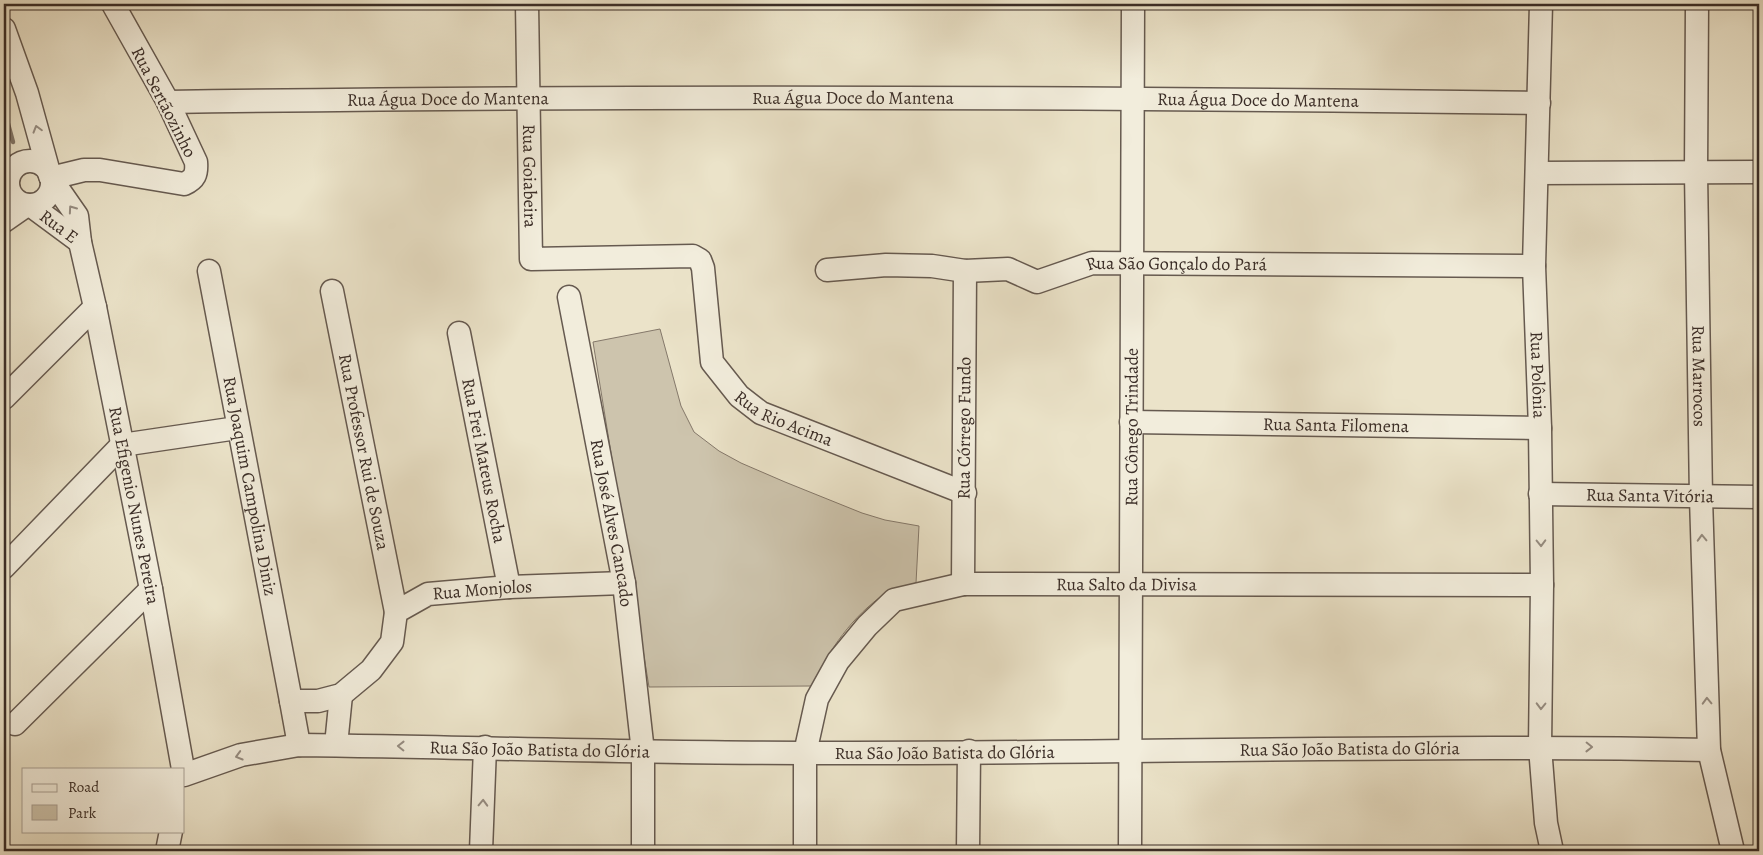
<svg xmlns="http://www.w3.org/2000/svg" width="1763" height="855" font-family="Alegreya,serif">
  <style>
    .green { fill: #cdc4ad; stroke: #84786a }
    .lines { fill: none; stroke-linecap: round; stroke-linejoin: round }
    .stream { stroke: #807567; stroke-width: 4.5 }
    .minor-casing { stroke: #665a50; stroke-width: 25 }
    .minor { stroke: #f2eddc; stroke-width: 22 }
    .oneway { stroke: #968d82 }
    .labels { text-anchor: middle; stroke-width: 4.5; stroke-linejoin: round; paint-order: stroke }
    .street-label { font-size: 18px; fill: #3a2d27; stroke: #f2eddc }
  </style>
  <rect width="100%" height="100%" fill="#ebe3c9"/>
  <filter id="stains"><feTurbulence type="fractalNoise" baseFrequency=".004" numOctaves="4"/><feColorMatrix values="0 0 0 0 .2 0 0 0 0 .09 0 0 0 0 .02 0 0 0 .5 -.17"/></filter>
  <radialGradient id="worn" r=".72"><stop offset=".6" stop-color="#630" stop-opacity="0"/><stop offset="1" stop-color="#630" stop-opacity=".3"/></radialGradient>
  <!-- green -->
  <path class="green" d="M660,329L681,406L694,432L719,451L741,463L785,482L862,513L885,520L919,526L916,583C906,586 894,588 886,593C852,616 829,650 812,686L649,687L593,342Z"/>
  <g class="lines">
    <!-- stream -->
    <polyline class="stream" points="4,109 13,142"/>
    <!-- minor casing -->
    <g class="minor-casing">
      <g id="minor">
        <path id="s1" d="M527,4L531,259L693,256L700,260L703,268L712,362L739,396L761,413L965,493"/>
        <path id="s2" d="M1541,4L1534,266L1540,428L1542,585L1540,747L1546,823L1552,851"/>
        <path id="s3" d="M1697,4L1696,172L1701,498L1709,750L1733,851"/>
        <polyline points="4,29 27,93 50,176"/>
        <path id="s4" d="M168,102C625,95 1082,97 1539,103"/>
        <circle cx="30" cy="183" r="22"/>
        <polyline points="1537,173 1759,172"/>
        <path d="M51,178L84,170H100L184,184C195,179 197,174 196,162L168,102L113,4"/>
        <path id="s5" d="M52,180L77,216L80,242L95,307L151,589L183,769"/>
        <path id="s6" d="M30,205L80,242"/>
        <polyline points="4,221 27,205"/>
        <path id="s7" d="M827,270L886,265L932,266L965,271L1008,269L1037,282L1092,263L1534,266"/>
        <path id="s8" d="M209,271L291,701"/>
        <path id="s9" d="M332,291L396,612"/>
        <path id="s10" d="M569,297L624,583L643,752V851"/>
        <path id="s11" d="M459,333L509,587"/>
        <polyline points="4,398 95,307"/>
        <path id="s12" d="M1131,422L1540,428"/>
        <path id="s13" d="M1540,494L1759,497"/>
        <polyline points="4,567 122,445 237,428"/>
        <path id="s14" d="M963,584L965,271"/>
        <polyline points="15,724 151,589"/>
        <path id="s15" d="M299,745L291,701H318L341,695L371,670L392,642L396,612L428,594L509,587L624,583"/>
        <polyline points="336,745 341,695"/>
        <path id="s16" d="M184,775L241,755L299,745C466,747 634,753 802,753C1104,754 1406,744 1709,750"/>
        <polyline points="167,851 171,831"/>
        <polyline points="481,851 485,747"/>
        <path id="s17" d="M805,851V753L817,699L838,661L867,626L894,600L963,584L1542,585"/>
        <polyline points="968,851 969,751"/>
        <path id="s18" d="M1130,851L1133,4"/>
      </g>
    </g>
    <!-- minor -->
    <use href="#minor" class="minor"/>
  </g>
  <!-- one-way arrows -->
  <defs><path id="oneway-chevron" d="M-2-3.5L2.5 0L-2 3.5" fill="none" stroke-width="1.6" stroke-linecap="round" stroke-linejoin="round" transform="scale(1.25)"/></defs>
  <g class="oneway">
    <use href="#oneway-chevron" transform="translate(37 129) rotate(-106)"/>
    <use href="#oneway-chevron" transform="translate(72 209) rotate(-125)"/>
    <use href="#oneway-chevron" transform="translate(1702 538) rotate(-92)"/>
    <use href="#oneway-chevron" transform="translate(1541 543) rotate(89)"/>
    <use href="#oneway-chevron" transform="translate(1707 701) rotate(-92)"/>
    <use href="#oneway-chevron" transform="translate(1541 706) rotate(91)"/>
    <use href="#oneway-chevron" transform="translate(401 746) rotate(-179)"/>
    <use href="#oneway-chevron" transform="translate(1589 747) rotate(1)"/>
    <use href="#oneway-chevron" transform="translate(239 756) rotate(164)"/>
    <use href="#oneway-chevron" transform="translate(483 803) rotate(-88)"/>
  </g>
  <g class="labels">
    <!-- street labels -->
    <g class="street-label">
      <text dy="6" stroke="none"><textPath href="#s4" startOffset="685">Rua Água Doce do Mantena</textPath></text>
      <text dy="6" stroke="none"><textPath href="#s4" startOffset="280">Rua Água Doce do Mantena</textPath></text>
      <text dy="6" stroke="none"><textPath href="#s4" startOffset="1090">Rua Água Doce do Mantena</textPath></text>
      <text transform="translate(164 102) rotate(63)" y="6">Rua Sertãozinho</text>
      <text dy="6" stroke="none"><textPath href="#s1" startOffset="172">Rua Goiabeira</textPath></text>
      <text dy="6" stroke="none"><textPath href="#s6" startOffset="36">Rua E</textPath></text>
      <text dy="6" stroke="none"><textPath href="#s7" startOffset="356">Rua São Gonçalo do Pará</textPath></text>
      <text dy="6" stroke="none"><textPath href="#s2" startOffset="371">Rua Polônia</textPath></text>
      <text dy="6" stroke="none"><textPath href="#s3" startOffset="372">Rua Marrocos</textPath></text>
      <text dy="6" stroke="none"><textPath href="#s1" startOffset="622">Rua Rio Acima</textPath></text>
      <text dy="6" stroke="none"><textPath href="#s12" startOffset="205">Rua Santa Filomena</textPath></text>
      <text dy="6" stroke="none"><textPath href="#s14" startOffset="156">Rua Córrego Fundo</textPath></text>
      <text dy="6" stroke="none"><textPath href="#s18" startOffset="424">Rua Cônego Trindade</textPath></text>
      <text dy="6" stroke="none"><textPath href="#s9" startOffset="164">Rua Professor Rui de Souza</textPath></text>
      <text dy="6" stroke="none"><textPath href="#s11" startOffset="130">Rua Frei Mateus Rocha</textPath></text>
      <text dy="6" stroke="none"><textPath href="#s8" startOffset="219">Rua Joaquim Campolina Diniz</textPath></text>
      <text dy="6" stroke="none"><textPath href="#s13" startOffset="110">Rua Santa Vitória</textPath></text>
      <text dy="6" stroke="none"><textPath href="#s5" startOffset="339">Rua Efigenio Nunes Pereira</textPath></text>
      <text dy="6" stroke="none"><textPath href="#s10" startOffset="230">Rua José Alves Cancado</textPath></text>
      <text dy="6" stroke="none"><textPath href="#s17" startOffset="514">Rua Salto da Divisa</textPath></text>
      <text dy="6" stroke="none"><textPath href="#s15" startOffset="291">Rua Monjolos</textPath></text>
      <text dy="6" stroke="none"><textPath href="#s16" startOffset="360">Rua São João Batista do Glória</textPath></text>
      <text dy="6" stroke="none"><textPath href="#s16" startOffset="1170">Rua São João Batista do Glória</textPath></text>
      <text dy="6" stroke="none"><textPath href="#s16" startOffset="765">Rua São João Batista do Glória</textPath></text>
    </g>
  </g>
  <!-- margin -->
  <rect width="1763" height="855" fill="none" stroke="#ebe3c9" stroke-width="20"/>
  <rect x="5" y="5" width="1753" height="845" fill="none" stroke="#3a2d27" stroke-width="2.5"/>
  <rect x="10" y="10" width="1743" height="835" fill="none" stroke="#3a2d27"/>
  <!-- legend -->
  <rect x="22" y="768" width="162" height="65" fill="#f2eddc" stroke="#a8a094"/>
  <rect x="32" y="784" width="25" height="8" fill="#f2eddc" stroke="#a8a094"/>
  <text x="68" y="792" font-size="15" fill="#3a2d27">Road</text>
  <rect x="32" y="805" width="25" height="15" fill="#cdc4ad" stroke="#a8a094"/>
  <text x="68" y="818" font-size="15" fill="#3a2d27">Park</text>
  <rect width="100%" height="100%" filter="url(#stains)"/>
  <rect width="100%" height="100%" fill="url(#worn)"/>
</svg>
